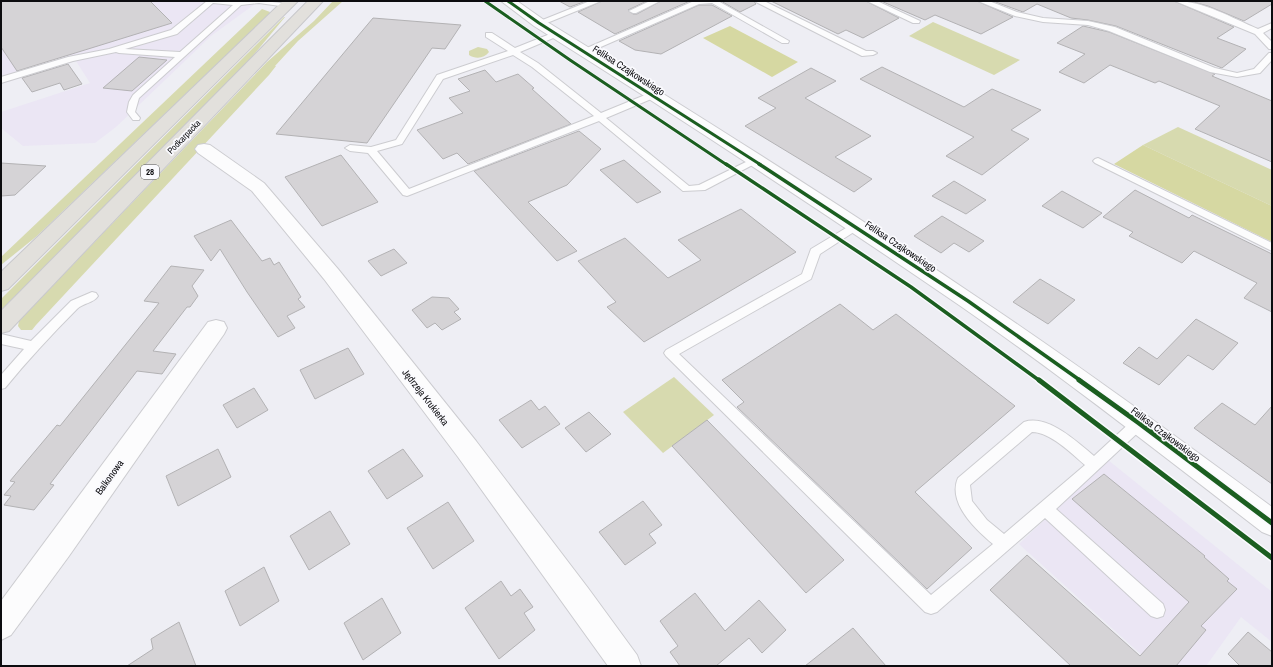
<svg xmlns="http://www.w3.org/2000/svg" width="1273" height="667" font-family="'Archivo Narrow',sans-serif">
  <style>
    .commercial { fill: #ebe6f4 }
    .green { fill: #d7daaf }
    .forest { fill: #d6d8a2 }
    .building { fill: #d5d3d6; stroke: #b3b2b4 }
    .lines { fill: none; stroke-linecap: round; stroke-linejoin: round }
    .service-casing { stroke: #ccccd0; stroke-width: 2 }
    .minor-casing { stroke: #ccccd0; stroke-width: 2 }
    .tertiary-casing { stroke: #ccccd0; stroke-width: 2 }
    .primary-casing { stroke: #c8c8cb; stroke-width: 2 }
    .service { fill: #fcfcfd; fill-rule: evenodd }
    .minor { fill: #fcfcfd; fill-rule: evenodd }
    .tertiary { fill: #fcfcfd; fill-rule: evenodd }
    .primary { fill: #e2e0dc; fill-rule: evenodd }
    .cycleway-far2-casing { stroke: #fafafe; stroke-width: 4.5 }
    .cycleway-far1-casing { stroke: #fafafe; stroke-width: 6 }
    .cycleway-casing { stroke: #fafafe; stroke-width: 8 }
    .cycleway-far2 { stroke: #1b5e20; stroke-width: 3 }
    .cycleway-far1 { stroke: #1b5e20; stroke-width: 3.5 }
    .cycleway { stroke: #1b5e20; stroke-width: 5 }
    .labels { text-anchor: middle; stroke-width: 3.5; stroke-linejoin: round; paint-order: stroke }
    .far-street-label { font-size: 9px; fill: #0c0c0f; stroke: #fafafe }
    .shield { fill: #fafafe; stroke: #535357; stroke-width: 1 }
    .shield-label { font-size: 9px; font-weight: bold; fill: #0c0c0f }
    .street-label { font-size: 10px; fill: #0c0c0f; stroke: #fafafe }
  </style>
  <rect width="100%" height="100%" fill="#eeeef4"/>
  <!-- commercial -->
  <g class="commercial">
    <polygon points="1,1 259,1 211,36 116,127 95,143 23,146 1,128 1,112 90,83 76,61 1,84"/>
    <polygon points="1108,460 1272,592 1272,642 1241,617 1206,666 1154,666 1019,544"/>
  </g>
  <!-- green -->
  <g class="green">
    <polygon points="333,1 343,1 298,41 275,66 276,66 269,75 36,325 32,330 21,330 18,326 19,321 267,62 314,21"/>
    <polygon points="262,9 270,12 269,14 37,236 1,265 1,257"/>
    <polygon points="284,17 285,17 247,63 1,310 1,299"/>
    <polygon points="933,22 1020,60 994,75 909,36"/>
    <path d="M478,47L487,49L489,52C484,59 475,59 469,55V51Z"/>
    <polygon points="1178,127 1272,170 1272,206 1143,145"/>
    <polygon points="674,377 714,415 663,453 623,412"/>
  </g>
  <!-- forest -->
  <g class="forest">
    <polygon points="730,26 798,62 772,77 703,38"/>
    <polygon points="1143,145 1272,206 1272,242 1114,164"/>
  </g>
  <!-- building -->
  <g class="building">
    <polygon points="1,1 150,1 172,23 17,71 1,47"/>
    <polygon points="559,1 586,1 570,7"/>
    <polygon points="602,1 647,1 628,10 633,14 637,14 661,1 690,1 615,34 578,12"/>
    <polygon points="721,1 753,1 756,4 740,12"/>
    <polygon points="771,1 866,1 899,18 863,38 846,30 838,34"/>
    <polygon points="881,1 977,1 1013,17 981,34 935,15 925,20"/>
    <polygon points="993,1 1174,1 1234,27 1217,38 1246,49 1222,68 1116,26 1088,20 1071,18 1037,4 1023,12"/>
    <polygon points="1190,1 1272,1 1272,4 1244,21 1208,6"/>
    <polygon points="699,5 712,5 732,16 661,54 635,50 619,41"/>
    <polygon points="373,18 461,25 445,49 432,48 367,143 276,134"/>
    <polygon points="1083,26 1109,32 1215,74 1212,76 1272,101 1272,162 1195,129 1220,106 1159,81 1155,83 1110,65 1084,83 1059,72 1085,54 1057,43"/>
    <polygon points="139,57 167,60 132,91 103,88"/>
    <polygon points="68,64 82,84 64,90 60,83 32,92 22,78"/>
    <polygon points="882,67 964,107 992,89 1041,110 1011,130 1029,139 982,175 946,156 974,137 860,79"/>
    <polygon points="811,68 836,81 805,98 871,136 835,157 872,179 854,192 745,126 776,108 758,98"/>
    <polygon points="485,70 496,82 518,74 534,88 532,89 571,124 468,164 457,153 443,159 417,130 463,113 449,98 470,91 458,79"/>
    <polygon points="579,131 601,149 567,185 528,202 577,251 557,261 474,171"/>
    <polygon points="341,155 378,202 322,226 285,177"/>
    <polygon points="624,160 661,192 637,203 600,170"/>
    <polygon points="1,163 46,166 15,195 1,196"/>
    <polygon points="954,181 986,200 966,214 932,196"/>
    <polygon points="1135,190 1189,218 1192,215 1272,254 1272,312 1244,298 1257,283 1194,251 1182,263 1129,236 1133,232 1103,217"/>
    <polygon points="1062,191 1102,213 1083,228 1042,206"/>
    <polygon points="741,209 796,252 644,342 607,307 616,302 578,261 625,238 668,278 701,260 678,240"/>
    <polygon points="942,216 984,241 969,252 954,243 941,253 914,236"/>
    <polygon points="231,220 262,261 270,258 274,265 279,262 301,297 298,299 305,307 287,316 295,328 278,337 247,292 220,249 211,261 194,236"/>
    <polygon points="394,249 407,263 381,276 368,261"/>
    <polygon points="171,266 204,270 192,286 198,296 190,307 187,307 153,351 176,354 162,374 137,371 50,484 54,485 34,510 4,505 11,496 4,495 15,482 10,481 57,425 60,426 159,303 144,301"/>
    <polygon points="1040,279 1075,300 1048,324 1013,302"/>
    <polygon points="432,297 449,298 459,309 454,312 461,319 442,330 435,323 427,328 412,310"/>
    <polygon points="840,304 873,330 896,314 1015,406 915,492 972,548 927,589 737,407 744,402 722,380"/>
    <polygon points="1196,319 1238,343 1213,370 1188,355 1159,385 1123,363 1139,347 1157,359"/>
    <polygon points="348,348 364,374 315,399 300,370"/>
    <polygon points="254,388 268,410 237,428 223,405"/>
    <polygon points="531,400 539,410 545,406 560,424 522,448 499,420"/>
    <polygon points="1222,403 1255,425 1272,406 1272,484 1194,428"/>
    <polygon points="589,412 611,434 586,452 565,428"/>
    <polygon points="707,420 844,560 806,593 672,446"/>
    <polygon points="218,449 231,477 178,506 166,476"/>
    <polygon points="403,449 423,476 387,499 368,471"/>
    <polygon points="1104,474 1205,556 1204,557 1229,579 1227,581 1237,589 1201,626 1206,630 1176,666 1071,666 990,590 1027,555 1140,656 1189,602 1072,499"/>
    <polygon points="643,501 662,525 649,534 656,543 625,565 599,532"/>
    <polygon points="448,502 474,541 433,569 407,528"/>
    <polygon points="330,511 350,544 309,570 290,536"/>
    <polygon points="264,567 279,601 240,626 225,591"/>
    <polygon points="501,581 511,596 520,589 533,607 524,613 535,630 499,659 465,608"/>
    <polygon points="695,593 725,631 759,600 786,630 762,653 749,638 716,666 680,666 670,652 678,646 660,621"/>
    <polygon points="382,598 401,633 363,660 344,623"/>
    <polygon points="179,622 196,666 127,666 153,649 151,639"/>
    <polygon points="853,628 886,666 805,666"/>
    <polygon points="1248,632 1272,652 1272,666 1240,666 1228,654"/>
  </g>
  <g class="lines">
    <!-- service casing -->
    <g class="service-casing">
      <g id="service">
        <path d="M207,1C222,1 282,0 291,5L287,7L259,3L241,5L139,98L135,112L140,118L139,120H133L127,112L129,102L133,95L175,57L119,53L116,52L73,61L1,83V77L68,57L109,49L171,30ZM213,3L233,5L180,52L125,49L177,34Z"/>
        <polygon points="590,1 601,1 542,25 539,25 535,23"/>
        <polygon points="650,1 660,1 636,13 633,13 629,11"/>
        <polygon points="694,1 718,1 789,41 788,43 782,43 712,3 699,4 587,53 581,53 580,51"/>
        <polygon points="754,1 764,1 866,51 873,51 877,53 873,55 862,56"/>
        <polygon points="867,1 877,1 920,21 919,23 913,23"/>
        <polygon points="978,1 989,1 1017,12 1043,18 1088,21 1115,27 1215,68 1237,73 1254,69 1269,53 1272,53 1272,60 1260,73 1237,77 1210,72 1109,31 1088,25 1043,22 1015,16"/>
        <path d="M1175,1C1204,1 1232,18 1258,29L1272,23V28L1263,33L1272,42V49H1269L1255,34Z"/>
        <path d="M555,32L559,34L558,36L520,52L538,63L601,113L650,93H656L657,95L656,97L606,118L689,186L699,185L752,159L755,158L760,161L705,190L683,191L599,121L407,196L403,195L368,153L350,151L345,148L350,145L371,147L396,140L437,75L508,51L486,37V33H492L515,48ZM513,55L532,67L594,116L409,189L377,151L402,144L443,79Z"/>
        <polygon points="1098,158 1272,243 1272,251 1095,163 1093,161 1095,159"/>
        <path d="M856,222L860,224L861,226L860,228L820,254L811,279L679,354L931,595L993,544C976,530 947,503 958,478L1024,422C1048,414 1077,442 1094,456L1134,419L1139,417L1144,419L1146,423L1144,427L1056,509L1163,604L1165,610L1163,616L1157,618L1151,616L1045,518L937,612L931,614L925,612L666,356L664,353L666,350L802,274L811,249ZM1032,432C1050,432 1071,453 1085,465L1004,534L987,520L972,501L970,485Z"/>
        <path d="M92,292L96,293L98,296C94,303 83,303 77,309C52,334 28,360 5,388L1,389V375L24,349L1,344V334L31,341L71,301Z"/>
      </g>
    </g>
    <!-- minor casing -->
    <g class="minor-casing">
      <g id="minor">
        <polygon points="204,144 210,145 264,183 338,269 476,441 588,588 637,655 641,666 608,666 458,457 324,279 252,191 198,153 195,149 198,145"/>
        <polygon points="216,320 224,322 227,328 224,334 69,556 11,635 1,640 1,601 208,322"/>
      </g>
    </g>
    <!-- tertiary casing -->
    <g class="tertiary-casing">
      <path id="tertiary" d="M501,1H517L544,20C689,109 833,200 974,295C1076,363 1174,435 1272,507V536L1262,532C1162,455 1063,377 959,305C819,209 677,116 534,26Z"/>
    </g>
    <!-- primary casing -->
    <g class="primary-casing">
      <g id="primary">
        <polygon points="283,1 298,1 8,289 1,291 1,272"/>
        <polygon points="308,1 323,1 9,331 1,333 1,311"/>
      </g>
    </g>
    <!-- service -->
    <use href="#service" class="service"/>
    <!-- minor -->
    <use href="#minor" class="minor"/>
    <!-- tertiary -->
    <use href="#tertiary" class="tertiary"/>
    <!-- primary -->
    <use href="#primary" class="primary"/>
    <!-- cycleway-far2 casing -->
    <g class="cycleway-far2-casing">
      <g id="cycleway-far2">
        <polyline points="485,1 570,60 727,165"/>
        <polyline points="508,1 539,23 761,165"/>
      </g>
    </g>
    <!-- cycleway-far1 casing -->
    <g class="cycleway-far1-casing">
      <g id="cycleway-far1">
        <polyline points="726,164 911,287 1040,381"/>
        <polyline points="759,164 968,301 1081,381"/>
      </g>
    </g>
    <!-- cycleway casing -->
    <g class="cycleway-casing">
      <g id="cycleway">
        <polyline points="1039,380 1272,558"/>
        <polyline points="1079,380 1139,423 1272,523"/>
      </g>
    </g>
    <!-- cycleway-far2 -->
    <use href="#cycleway-far2" class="cycleway-far2"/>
    <!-- cycleway-far1 -->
    <use href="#cycleway-far1" class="cycleway-far1"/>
    <!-- cycleway -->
    <use href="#cycleway" class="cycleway"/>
  </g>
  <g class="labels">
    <!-- far-street labels -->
    <g class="far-street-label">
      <text transform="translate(184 137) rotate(-46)" y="3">Podkarpacka</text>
    </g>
    <!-- shield labels -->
    <rect class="shield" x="141" y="165" width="18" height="14" rx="3"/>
    <g class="shield-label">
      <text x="150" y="175">28</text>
    </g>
    <!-- street labels -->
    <g class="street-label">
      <text transform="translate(629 70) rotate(33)" y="4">Feliksa Czajkowskiego</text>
      <text transform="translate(901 246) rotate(34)" y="4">Feliksa Czajkowskiego</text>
      <text transform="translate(426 397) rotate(52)" y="4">Jędrzeja Krukierka</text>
      <text transform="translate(1166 434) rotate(37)" y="4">Feliksa Czajkowskiego</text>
      <text transform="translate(109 477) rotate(-54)" y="4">Balkonowa</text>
    </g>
  </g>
  <!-- border -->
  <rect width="1273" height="667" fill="none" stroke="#0c0c0f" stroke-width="4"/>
</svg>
